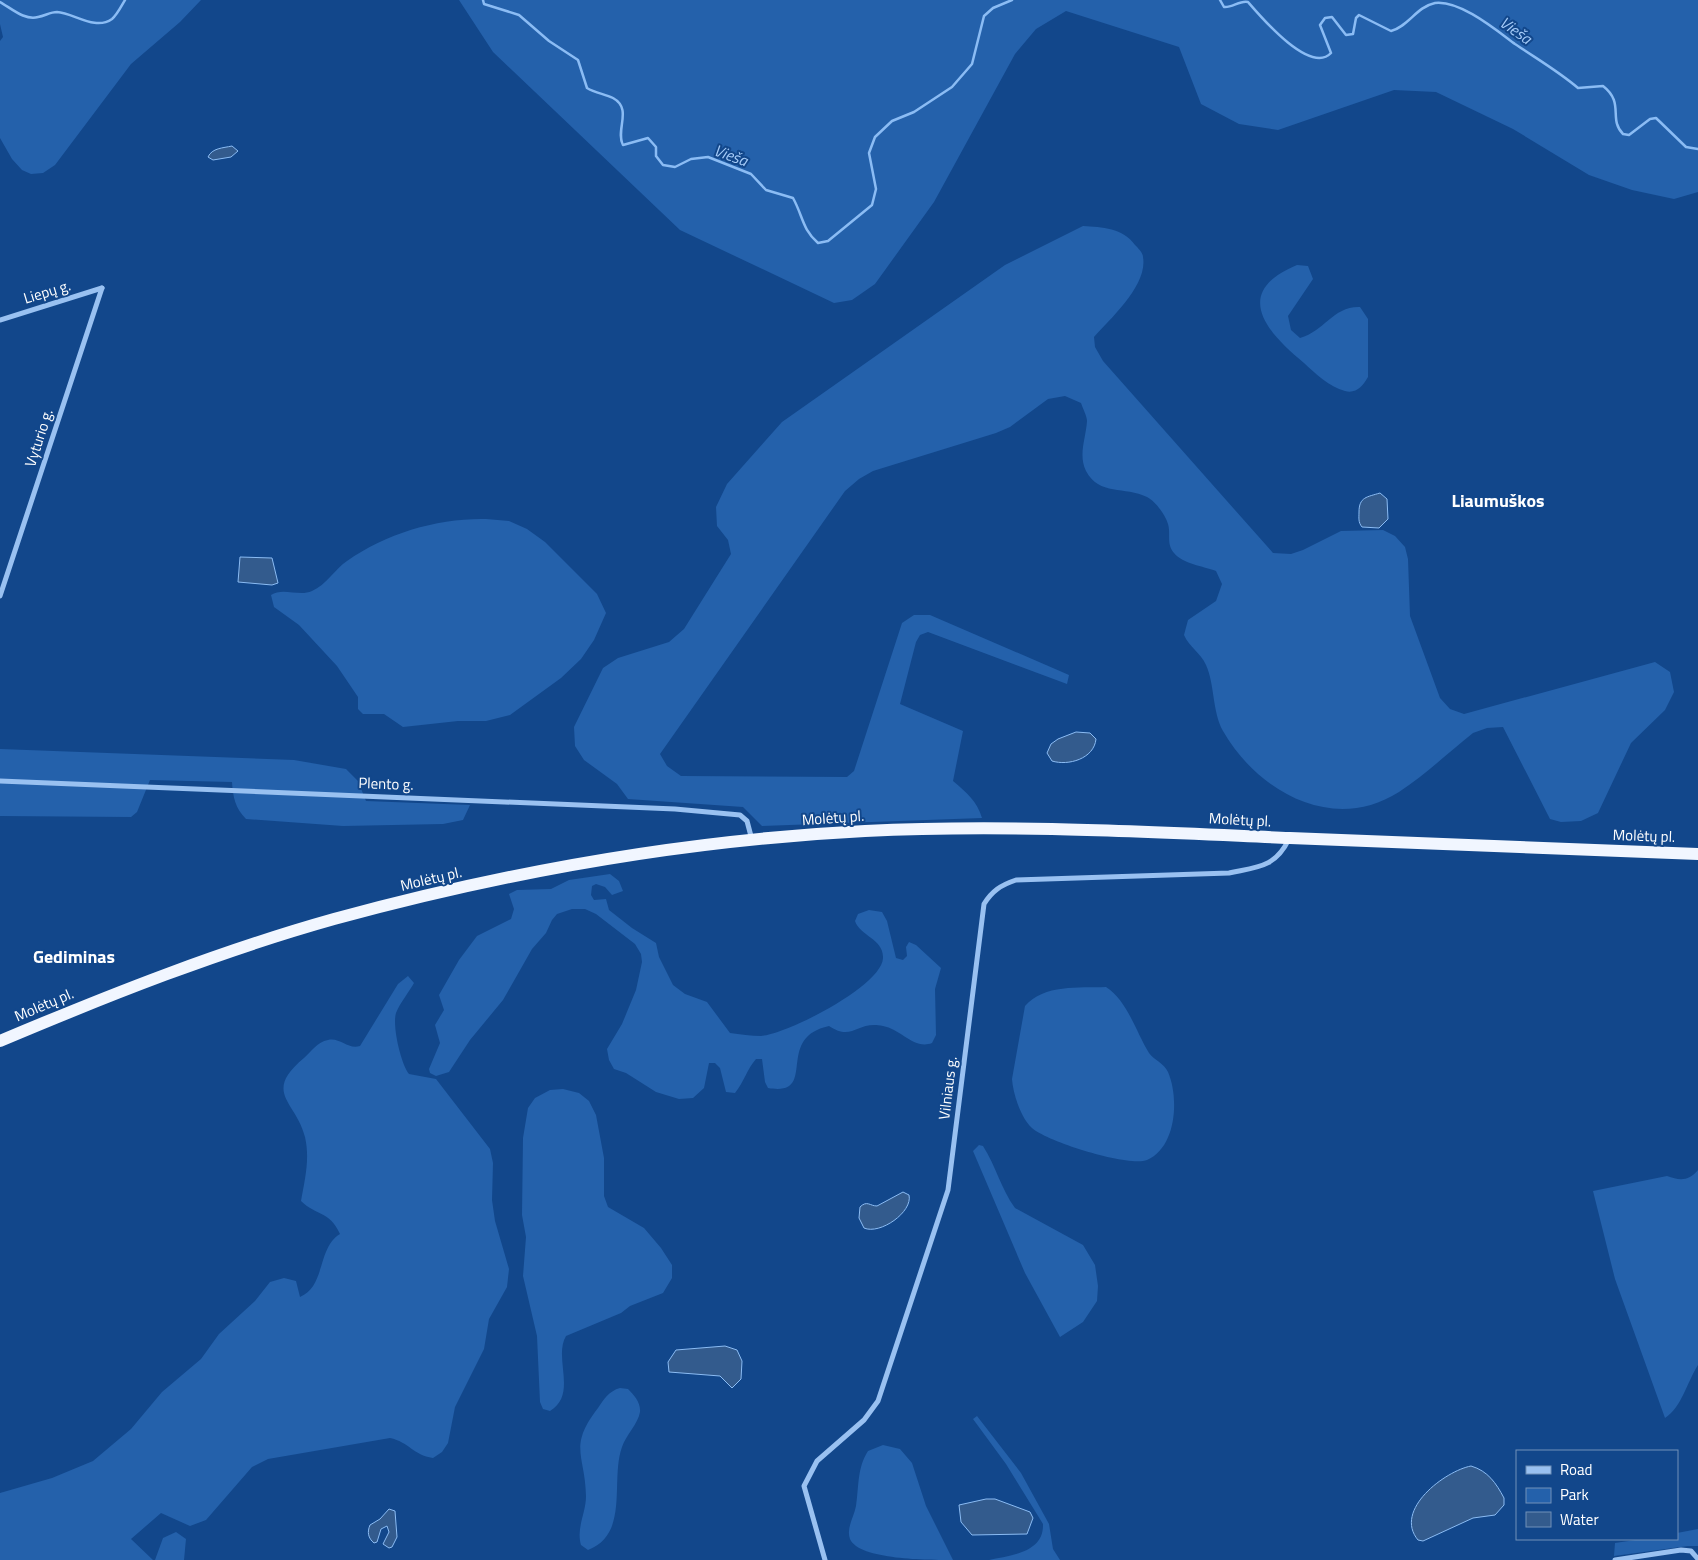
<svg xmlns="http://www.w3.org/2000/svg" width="1698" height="1560" font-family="'Titillium Web',sans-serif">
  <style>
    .green { fill: #2461ab }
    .water { fill: #335b8d; stroke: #8bbcf4 }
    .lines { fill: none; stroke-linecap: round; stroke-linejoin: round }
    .stream { stroke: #8bbcf4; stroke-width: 2.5 }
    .minor { stroke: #99c1f1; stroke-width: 5 }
    .trunk { stroke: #f1f6ff; stroke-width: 12 }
    .labels { text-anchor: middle; stroke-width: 4; stroke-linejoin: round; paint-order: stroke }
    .street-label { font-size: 15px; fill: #fff; stroke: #12478b }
    .water-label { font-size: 16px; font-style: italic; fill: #a5cbf8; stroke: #12478b }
    .quarter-label { font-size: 18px; font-weight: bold; fill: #fff; stroke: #12478b }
  </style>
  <rect width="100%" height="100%" fill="#12478b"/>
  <!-- green -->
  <g class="green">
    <polygon points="0,0 201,0 180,22 131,64 55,165 43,173 31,174 22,170 12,159 0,138 0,41 3,37 0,24"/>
    <polygon points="459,0 1698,0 1698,192 1674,199 1632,190 1589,175 1513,129 1436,92 1394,90 1278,130 1239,124 1201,104 1179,47 1066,11 1036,29 1015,54 934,202 875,284 852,300 834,303 680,230 493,52"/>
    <path d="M1083,226C1102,227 1123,228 1135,245C1138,248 1143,253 1143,257C1148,285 1111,318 1094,337L1095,347L1103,361L1273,553L1291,554L1303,550L1341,531L1383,530L1395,536L1405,547L1408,559L1410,616L1440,698L1450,709L1464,714L1655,662L1670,672L1674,692L1665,710L1631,743L1598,813L1581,821L1561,822L1550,819L1503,727L1487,728L1473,733C1449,752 1425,775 1399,792C1333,834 1258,792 1223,731C1212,711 1215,685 1206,665C1201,653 1189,647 1184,635L1188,620L1216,601L1222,584L1216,571C1203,566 1183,564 1174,553C1166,544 1171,534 1168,524C1165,514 1155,501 1147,497C1125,486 1099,496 1086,471C1078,455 1086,438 1087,421C1087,416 1083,409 1081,403L1065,396L1048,399L1010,427L996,433L873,471L859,479L845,491L660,754L667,766L681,776L847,777L854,771L902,623L914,615H930L1069,675L1067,684L928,632L920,635L916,642L900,704L963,731L953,781C967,793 977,801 982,818L762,826L743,807L628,799L617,784L584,760L575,746L574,727L603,668L618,658L669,642L684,629L731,554L728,540L717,526L716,507L727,484L782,422L1005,265Z"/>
    <path d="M1297,265L1308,266L1313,279L1288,316L1291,330L1300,338C1325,331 1333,306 1360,307L1368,319V377C1363,386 1356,394 1345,391C1329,387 1315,373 1304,363C1265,331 1232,292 1297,265Z"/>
    <path d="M486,519L509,521L527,529L545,542L597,594L606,613L594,640L581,659L561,678L510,715L486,721H458L403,727L384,714H363L358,709V697L337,666L299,625L274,607L271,595C283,587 299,597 312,591C326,585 335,569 347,561C387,533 438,518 486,519Z"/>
    <path d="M0,749L294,760L346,769L358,781L366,801L470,805L463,820L443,824L343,826L246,819C235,808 233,797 232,782L150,780L137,812L131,817L0,816Z"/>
    <path d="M610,874L619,881L623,891L612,895L605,887L596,884L592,886L591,895L594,900L606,899L609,910L632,928L656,943L659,957L673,985L685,994L707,1002L730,1033C740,1034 751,1036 761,1036C787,1034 882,986 883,958C884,939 860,936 855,921L858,914L869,910L882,912L887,921L896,958L903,960L907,956L906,947L909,942L916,945L941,968L935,989L936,1035L932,1043C914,1050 901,1029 883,1026C857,1020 853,1042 829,1026C773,1038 820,1097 768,1088L765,1082L762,1059H756C747,1069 744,1082 735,1093L726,1092L720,1068L715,1063H709L704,1088L693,1098L679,1099L656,1092L626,1073L614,1069L609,1060L607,1049L622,1024L636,990L642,962L641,954L635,944L596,914L585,909H572L557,914L552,920L546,933L532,949L503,1000L470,1040L449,1072L436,1076L430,1073L429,1069L440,1043L435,1025L444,1010L439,995L459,960L477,936L511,919L514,909L509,894L517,890L551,889L569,880Z"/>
    <path d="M408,976L414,983C409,992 400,1003 396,1013C392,1026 401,1064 409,1074L436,1079L490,1149L493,1163L492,1200L495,1221L509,1269L507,1287L489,1319L484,1349L455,1407L448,1443L442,1452L433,1458C413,1455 409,1442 390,1438L268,1459L252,1467L206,1520L190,1526L161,1513L131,1539L153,1560H0V1493L52,1478L93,1461L131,1429L162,1392L201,1359L219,1334L255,1301L270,1282L284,1278L296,1281L300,1297C326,1286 317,1248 340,1234C329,1210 316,1216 301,1201C305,1179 310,1159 305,1137C296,1101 262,1093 304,1058C312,1051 317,1042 328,1040C340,1037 348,1050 360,1046L398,984Z"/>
    <path d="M1106,987C1127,1000 1136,1032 1149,1053C1154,1060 1164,1063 1168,1072C1179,1097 1177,1147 1147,1160C1128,1167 1048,1142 1032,1128C1021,1118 1013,1094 1012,1079L1025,1006C1044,984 1079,988 1106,987Z"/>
    <path d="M563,1089L579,1093L589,1101L596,1115L604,1158V1196L608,1207L644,1228L661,1248L672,1265V1278L663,1293L630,1306L621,1313L566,1336C553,1358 578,1394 550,1411L543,1409L540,1402L537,1336L523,1276L526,1237L522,1215L523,1138L528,1108L535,1098L550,1090Z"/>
    <path d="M979,1145L983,1146C996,1166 1001,1189 1015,1208L1083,1245L1095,1265L1098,1286L1097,1301L1083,1322L1060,1337L1025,1273L973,1151Z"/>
    <path d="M1698,1170V1365C1687,1382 1682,1407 1665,1418L1615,1279L1593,1191L1667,1176C1680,1181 1689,1181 1698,1170Z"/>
    <path d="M620,1388L628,1389C634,1395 641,1403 640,1412C638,1424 626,1435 622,1447C610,1480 630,1534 588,1550L581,1545C576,1528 586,1513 586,1496C585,1454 568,1447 598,1408C604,1399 609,1391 620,1388Z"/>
    <path d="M977,1416L1021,1473L1049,1524L1053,1549L1060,1560H989C1011,1555 1044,1553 1043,1524L1006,1464L973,1419Z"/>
    <path d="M883,1445L900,1449L912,1463L926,1506L953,1560C929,1560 859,1560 850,1539C846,1528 854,1517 856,1506C859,1487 857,1468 868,1451Z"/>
    <polygon points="1698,1529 1698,1546 1688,1546 1614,1556 1615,1543 1642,1539 1677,1539 1677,1533"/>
    <polygon points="176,1532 186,1539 184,1560 155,1560 163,1538"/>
  </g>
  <!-- water -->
  <g class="water">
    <path d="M232,146L238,151L231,157L213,160L208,157C212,148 223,148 232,146Z"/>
    <path d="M1380,493L1387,499L1388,519L1379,528L1362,527C1358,522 1359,518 1359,512C1359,497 1367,497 1380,493Z"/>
    <polygon points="240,557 272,558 278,583 272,585 238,582"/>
    <path d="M1076,732L1090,733L1096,739C1094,759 1068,766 1052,761L1047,753L1051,744L1058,739Z"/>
    <path d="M903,1192L909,1195C913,1212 880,1235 864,1228L859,1218L860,1207C867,1200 870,1206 877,1206Z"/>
    <polygon points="725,1346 737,1350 742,1361 741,1379 732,1388 720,1376 669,1372 668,1362 676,1350"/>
    <path d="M1471,1466C1488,1471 1496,1483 1504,1498V1505L1495,1515L1473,1518L1423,1541L1418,1540C1393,1510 1445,1471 1471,1466Z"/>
    <polygon points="986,1499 995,1499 1030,1512 1033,1518 1027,1534 972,1535 961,1522 959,1505"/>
    <path d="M389,1509L395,1511L397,1537L392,1547L389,1548L383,1544L389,1532L387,1526L381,1529L377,1542L374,1543C368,1538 367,1532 370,1525L380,1519Z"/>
  </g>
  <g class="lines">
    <!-- stream -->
    <g class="stream">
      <path d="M483,0L484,4L519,15L549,41L578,60L587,88C595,93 605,94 613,98C633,109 615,130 623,145L648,138L656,147V156L663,165L675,167L691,159L708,157L751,174L766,190L793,198C803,216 802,229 818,243L828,241L872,205L876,189L869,153L875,137L892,121L914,112L952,87L972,64L984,16L993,8L1012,0"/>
      <path d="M1220,0L1224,7C1232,8 1240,0 1248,2C1261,17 1310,75 1331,53L1320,25L1325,18L1332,17L1346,35L1353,34L1356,18L1359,15L1391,31C1409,26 1416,7 1435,3C1460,0 1496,30 1515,44C1537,59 1558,71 1578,88L1603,86C1625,103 1608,119 1623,134L1629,135L1650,119L1656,118L1686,147L1698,149"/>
      <path d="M0,2C11,8 25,21 38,17C45,16 50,12 57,12C74,13 95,31 112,19C117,15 122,5 125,0"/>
    </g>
    <!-- minor -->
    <g class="minor">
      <polyline points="0,320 102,288"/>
      <polyline points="0,596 102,288"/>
      <polyline points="0,781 675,809 740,815 747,821 752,840"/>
      <path d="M825,1560L804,1486L817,1461L864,1420L878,1401L948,1190L984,904C992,891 1001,885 1016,880L1229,873C1257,867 1275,868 1289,839"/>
      <polyline points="1615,1560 1681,1550 1691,1551 1698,1559"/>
    </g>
    <!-- trunk -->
    <path class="trunk" d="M0,1041C109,995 220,951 334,919C506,872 686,840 865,831C1007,824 1148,832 1290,838C1426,844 1562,849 1698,854"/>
  </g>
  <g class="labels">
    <!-- street labels -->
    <g class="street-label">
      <text transform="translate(47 292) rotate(-17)" y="5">Liepų g.</text>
      <text transform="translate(39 438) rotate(-72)" y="5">Vyturio g.</text>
      <text transform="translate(386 784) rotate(2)" y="5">Plento g.</text>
      <text transform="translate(833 818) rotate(-4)" y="5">Molėtų pl.</text>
      <text transform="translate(1240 820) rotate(3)" y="5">Molėtų pl.</text>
      <text transform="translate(1644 836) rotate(2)" y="5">Molėtų pl.</text>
      <text transform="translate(431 879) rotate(-13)" y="5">Molėtų pl.</text>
      <text transform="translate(44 1005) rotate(-23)" y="5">Molėtų pl.</text>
      <text transform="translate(948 1088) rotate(-83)" y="5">Vilniaus g.</text>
    </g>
    <!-- water labels -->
    <g class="water-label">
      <text transform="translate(1516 30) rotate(35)" y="6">Vieša</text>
      <text transform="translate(731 155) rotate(20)" y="6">Vieša</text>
    </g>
    <!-- quarter labels -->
    <g class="quarter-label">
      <text x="1498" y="507">Liaumuškos</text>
      <text x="74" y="963">Gediminas</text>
    </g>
  </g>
  <!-- legend -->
  <rect x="1516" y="1450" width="162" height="90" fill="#12478b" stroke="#7191b9"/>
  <rect x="1526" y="1466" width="25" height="8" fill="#99c1f1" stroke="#7191b9"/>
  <text x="1560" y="1475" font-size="15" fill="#ffffff">Road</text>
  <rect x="1526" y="1488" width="25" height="15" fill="#2461ab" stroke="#7191b9"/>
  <text x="1560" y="1500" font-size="15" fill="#ffffff">Park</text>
  <rect x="1526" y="1512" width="25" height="15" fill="#335b8d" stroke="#7191b9"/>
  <text x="1560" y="1525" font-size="15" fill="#ffffff">Water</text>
</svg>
